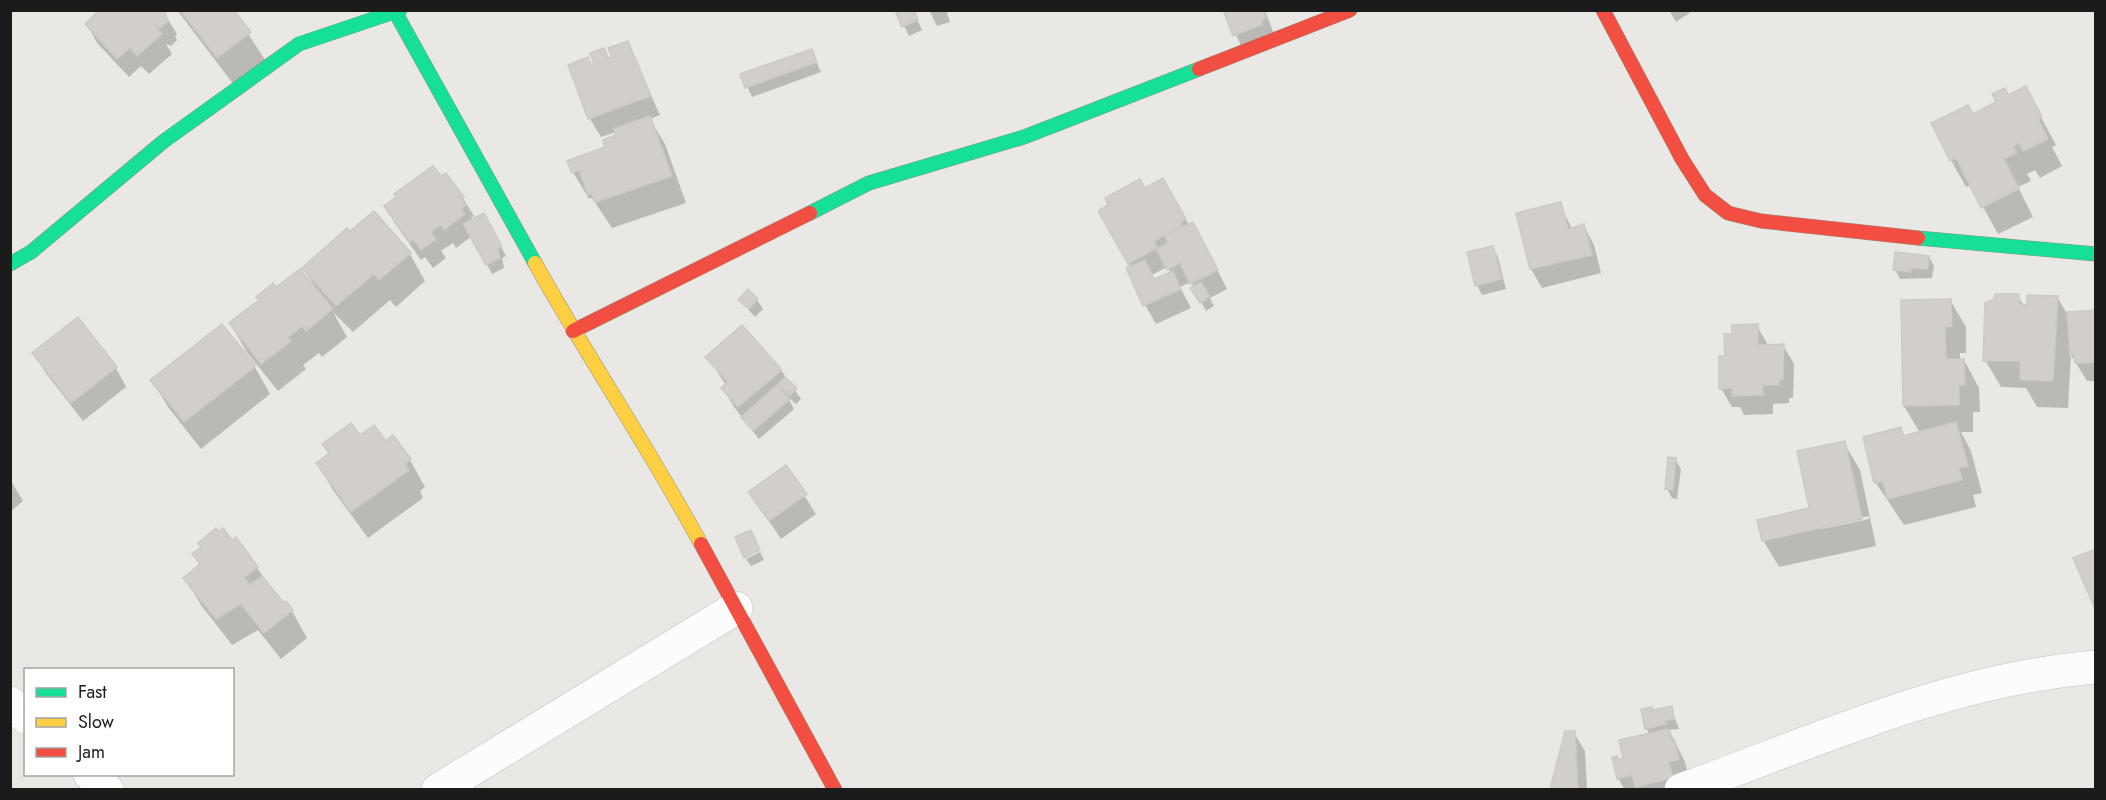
<svg xmlns="http://www.w3.org/2000/svg" width="2106" height="800" font-family="Jost,sans-serif">
  <style>
    .shadow { fill: #0003; fill-rule: evenodd }
    .building { fill: #d1cecb; stroke: #cdc9c5; stroke-width: 1.5 }
    .lines { fill: none; stroke-linecap: round; stroke-linejoin: round }
    .street-casing { stroke: #c2c2c0; stroke-width: 34 }
    .fast-casing { stroke: #91927d; stroke-width: 15 }
    .slow-casing { stroke: #91927d; stroke-width: 15 }
    .jam-casing { stroke: #91927d; stroke-width: 15 }
    .street { stroke: #fcfcfb; stroke-width: 33 }
    .fast { stroke: #16e098; stroke-width: 14 }
    .slow { stroke: #ffcf43; stroke-width: 14 }
    .jam { stroke: #f24e42; stroke-width: 14 }
  </style>
  <rect width="100%" height="100%" fill="#eae8e4"/>
  <!-- shadow -->
  <g class="shadow">
    <polygon points="162,10 177,34 175,36 177,40 171,46 166,44 172,54 149,74 141,66 129,77 97,43 87,24"/>
    <polygon points="177,10 233,10 265,60 234,85"/>
    <polygon points="913,10 922,30 909,36 898,13"/>
    <polygon points="929,10 946,10 950,22 937,26"/>
    <polygon points="1224,10 1265,10 1275,37 1245,54"/>
    <polygon points="1669,10 1690,10 1691,12 1676,22"/>
    <polygon points="627,43 660,115 650,119 665,144 686,203 612,228 592,198 589,199 573,172 607,148 618,136 616,132 601,137 590,119 570,66 596,65 604,50 609,59 613,58"/>
    <polygon points="811,50 821,72 752,97 742,75"/>
    <polygon points="2025,88 2056,145 2052,147 2062,166 2040,178 2035,170 2027,174 2031,181 2018,187 2033,217 1998,234 1971,185 1966,187 1951,160 1973,115"/>
    <polygon points="441,178 463,198 474,216 471,218 473,220 484,215 506,256 502,258 504,268 492,274 472,236 456,248 453,243 441,251 446,258 433,268 425,257 421,260 396,225 386,206"/>
    <path d="M1163,180L1189,225L1203,242L1227,289L1210,298L1214,306L1206,311L1191,282L1180,287L1191,308L1156,324L1145,305L1131,268L1100,211ZM1167,267L1171,273L1155,280L1152,275Z"/>
    <polygon points="1560,204 1572,229 1584,226 1594,245 1601,273 1542,288 1531,269 1518,214"/>
    <polygon points="1493,248 1498,257 1506,289 1482,295 1477,285"/>
    <polygon points="410,254 425,281 396,307 390,300 353,332 333,312 347,337 322,357 319,353 303,365 306,369 278,391 246,351 231,324 276,290 314,286 304,268"/>
    <polygon points="1929,257 1934,266 1932,278 1900,279 1895,269"/>
    <polygon points="2018,296 2024,306 2057,297 2069,317 2096,310 2096,381 2087,381 2071,355 2068,408 2037,407 2026,388 2001,387 1985,360"/>
    <polygon points="740,300 757,300 763,309 755,317"/>
    <polygon points="1950,300 1966,327 1966,353 1960,353 1960,360 1964,360 1979,388 1980,412 1973,412 1973,432 1961,432 1971,451 1982,493 1973,495 1976,507 1904,525 1876,483 1864,438 1900,429 1905,437 1920,433 1904,406"/>
    <polygon points="78,319 116,368 126,387 83,421 45,372 34,353"/>
    <polygon points="1757,326 1768,345 1783,345 1794,364 1793,398 1789,398 1789,403 1773,404 1773,414 1744,415 1740,407 1732,407 1721,388 1734,335"/>
    <polygon points="707,357 781,370 801,399 796,404 787,396 794,409 759,439 734,407 723,388 726,385"/>
    <polygon points="255,367 270,394 201,449 168,407 152,380"/>
    <polygon points="360,437 386,443 410,460 425,487 420,491 423,498 368,538 333,490 318,463"/>
    <path d="M1844,443L1860,470L1876,546L1779,567L1763,540L1811,510ZM1869,516V519L1822,529V526Z"/>
    <polygon points="1675,459 1681,469 1677,499 1672,498 1667,489"/>
    <polygon points="786,467 816,514 781,539 750,492"/>
    <polygon points="10,479 23,501 10,512"/>
    <polygon points="232,542 257,568 283,605 286,603 292,611 307,638 281,659 258,630 232,645 201,605 185,578 200,566 194,554"/>
    <polygon points="760,552 764,560 751,566 746,559"/>
    <polygon points="1671,708 1679,729 1669,730 1685,762 1689,778 1681,790 1625,790 1618,778 1616,757 1619,761 1625,759 1650,735 1646,728 1653,712"/>
    <polygon points="1574,733 1585,751 1587,790 1551,790"/>
  </g>
  <!-- building -->
  <g class="building">
    <polygon points="99,10 164,10 168,21 160,28 154,25 162,34 137,56 130,48 117,59 85,24"/>
    <polygon points="180,10 234,10 251,32 217,58"/>
    <polygon points="901,10 914,10 918,20 902,27 896,13"/>
    <polygon points="1223,10 1263,10 1266,18 1261,20 1263,24 1233,36"/>
    <polygon points="628,41 651,96 588,119 568,65 588,57 591,65 594,64 590,53 604,48 608,58 612,57 608,48"/>
    <polygon points="812,49 817,62 745,88 740,74"/>
    <polygon points="2026,86 2042,117 2038,119 2048,139 2023,151 2019,143 2013,147 2017,153 2004,159 2019,189 1981,208 1956,158 1950,161 1931,123 1968,105 1973,114 1996,102 1992,94 2005,88 2008,95"/>
    <polygon points="650,116 672,176 595,202 591,193 588,195 579,170 572,173 567,161 605,147 603,140 616,135 613,129"/>
    <polygon points="433,166 441,176 446,173 464,197 461,199 466,205 461,209 465,214 444,230 441,225 431,232 436,239 421,250 413,239 409,242 384,206 396,197 394,194"/>
    <polygon points="1163,178 1186,219 1181,223 1182,226 1154,241 1157,248 1128,264 1098,211 1108,205 1105,198 1140,179 1145,188"/>
    <polygon points="1561,202 1568,229 1584,224 1592,255 1530,269 1516,213"/>
    <polygon points="374,211 411,253 379,280 374,274 336,306 302,268 347,228 350,231"/>
    <polygon points="484,213 502,246 498,249 500,258 486,265 463,224"/>
    <polygon points="1193,222 1218,270 1190,284 1180,263 1167,270 1156,249 1168,243 1164,236"/>
    <polygon points="1493,246 1502,279 1475,286 1467,252"/>
    <polygon points="1895,252 1929,256 1928,269 1911,268 1911,272 1893,270"/>
    <polygon points="1145,260 1154,279 1173,271 1181,289 1143,306 1126,268"/>
    <polygon points="300,269 333,309 306,331 302,326 288,337 291,341 261,364 229,323 259,300 256,297 273,283 276,287"/>
    <polygon points="1201,282 1210,296 1200,303 1190,288"/>
    <polygon points="748,289 758,299 749,309 738,300"/>
    <polygon points="1995,294 2019,294 2019,304 2027,305 2027,295 2058,296 2053,381 2020,380 2020,361 1983,361 1985,303 1994,299"/>
    <polygon points="1951,299 1952,326 1945,327 1946,359 1964,359 1965,385 1959,385 1959,405 1903,406 1901,300"/>
    <polygon points="2096,310 2096,362 2075,363 2074,354 2070,355 2067,312"/>
    <polygon points="78,317 117,367 71,403 32,353"/>
    <polygon points="222,324 256,366 184,422 150,380"/>
    <polygon points="1758,324 1758,345 1784,344 1783,379 1779,380 1779,385 1763,385 1763,395 1732,396 1732,388 1719,389 1719,356 1725,356 1724,334 1732,334 1732,325"/>
    <polygon points="742,325 782,370 738,407 721,388 728,382 705,357"/>
    <polygon points="785,377 797,388 790,396 778,384"/>
    <polygon points="777,385 790,399 753,431 741,417"/>
    <polygon points="1956,422 1968,466 1959,468 1962,480 1887,499 1883,481 1874,483 1863,437 1901,427 1903,436"/>
    <polygon points="351,423 360,435 374,425 386,441 393,435 411,459 405,464 409,470 351,512 316,463 329,453 322,444"/>
    <polygon points="1845,441 1862,519 1762,541 1757,520 1809,508 1797,451"/>
    <polygon points="1668,457 1676,458 1673,490 1665,489"/>
    <polygon points="786,465 807,494 769,521 748,492"/>
    <polygon points="216,528 219,531 223,528 232,540 236,537 258,567 244,578 250,585 262,576 284,603 286,601 293,610 264,633 241,604 216,619 183,578 200,564 192,554 201,547 198,543"/>
    <polygon points="751,530 760,550 744,558 735,537"/>
    <polygon points="2096,549 2096,611 2073,558"/>
    <polygon points="1672,706 1674,719 1665,721 1667,724 1645,729 1641,709 1652,707 1652,710"/>
    <polygon points="1669,729 1672,742 1675,741 1679,759 1669,762 1673,778 1635,787 1632,775 1617,779 1612,757 1617,756 1618,760 1623,758 1619,740"/>
    <polygon points="1565,731 1575,731 1578,790 1550,790"/>
  </g>
  <g class="lines">
    <!-- street casing -->
    <g class="street-casing">
      <g id="street">
        <polyline points="10,703 26,717"/>
        <polyline points="90,774 107,790"/>
        <polyline points="438,790 736,608"/>
        <path d="M1681,790C1816,741 1950,679 2096,667"/>
      </g>
    </g>
    <!-- fast casing -->
    <g class="fast-casing">
      <g id="fast">
        <polyline points="394,10 535,263"/>
        <polyline points="810,213 869,183 1024,137 1199,69"/>
        <polyline points="1918,238 2096,254"/>
        <polyline points="10,264 31,252 164,141 299,44 400,10"/>
      </g>
    </g>
    <!-- slow casing -->
    <g class="slow-casing">
      <path id="slow" d="M535,263C588,358 649,448 701,544"/>
    </g>
    <!-- jam casing -->
    <g class="jam-casing">
      <g id="jam">
        <polyline points="1603,10 1682,159 1705,195 1728,213 1761,221 1918,238"/>
        <polyline points="1199,69 1350,10"/>
        <polyline points="573,331 810,213"/>
        <polyline points="701,544 835,790"/>
      </g>
    </g>
    <!-- street -->
    <use href="#street" class="street"/>
    <!-- fast -->
    <use href="#fast" class="fast"/>
    <!-- slow -->
    <use href="#slow" class="slow"/>
    <!-- jam -->
    <use href="#jam" class="jam"/>
  </g>
  <!-- border -->
  <rect width="2106" height="800" fill="none" stroke="#1b1b1b" stroke-width="24"/>
  <!-- legend -->
  <rect x="24" y="668" width="210" height="108" fill="#ffffff" stroke="#a4a4a4" stroke-width="1.5"/>
  <rect x="36" y="688" width="30" height="9" fill="#16e098" stroke="#a4a4a4" stroke-width="1.5"/>
  <text x="78" y="698" font-size="18" fill="#1b1b1b">Fast</text>
  <rect x="36" y="718" width="30" height="9" fill="#ffcf43" stroke="#a4a4a4" stroke-width="1.5"/>
  <text x="78" y="728" font-size="18" fill="#1b1b1b">Slow</text>
  <rect x="36" y="748" width="30" height="9" fill="#f24e42" stroke="#a4a4a4" stroke-width="1.5"/>
  <text x="78" y="758" font-size="18" fill="#1b1b1b">Jam</text>
</svg>
